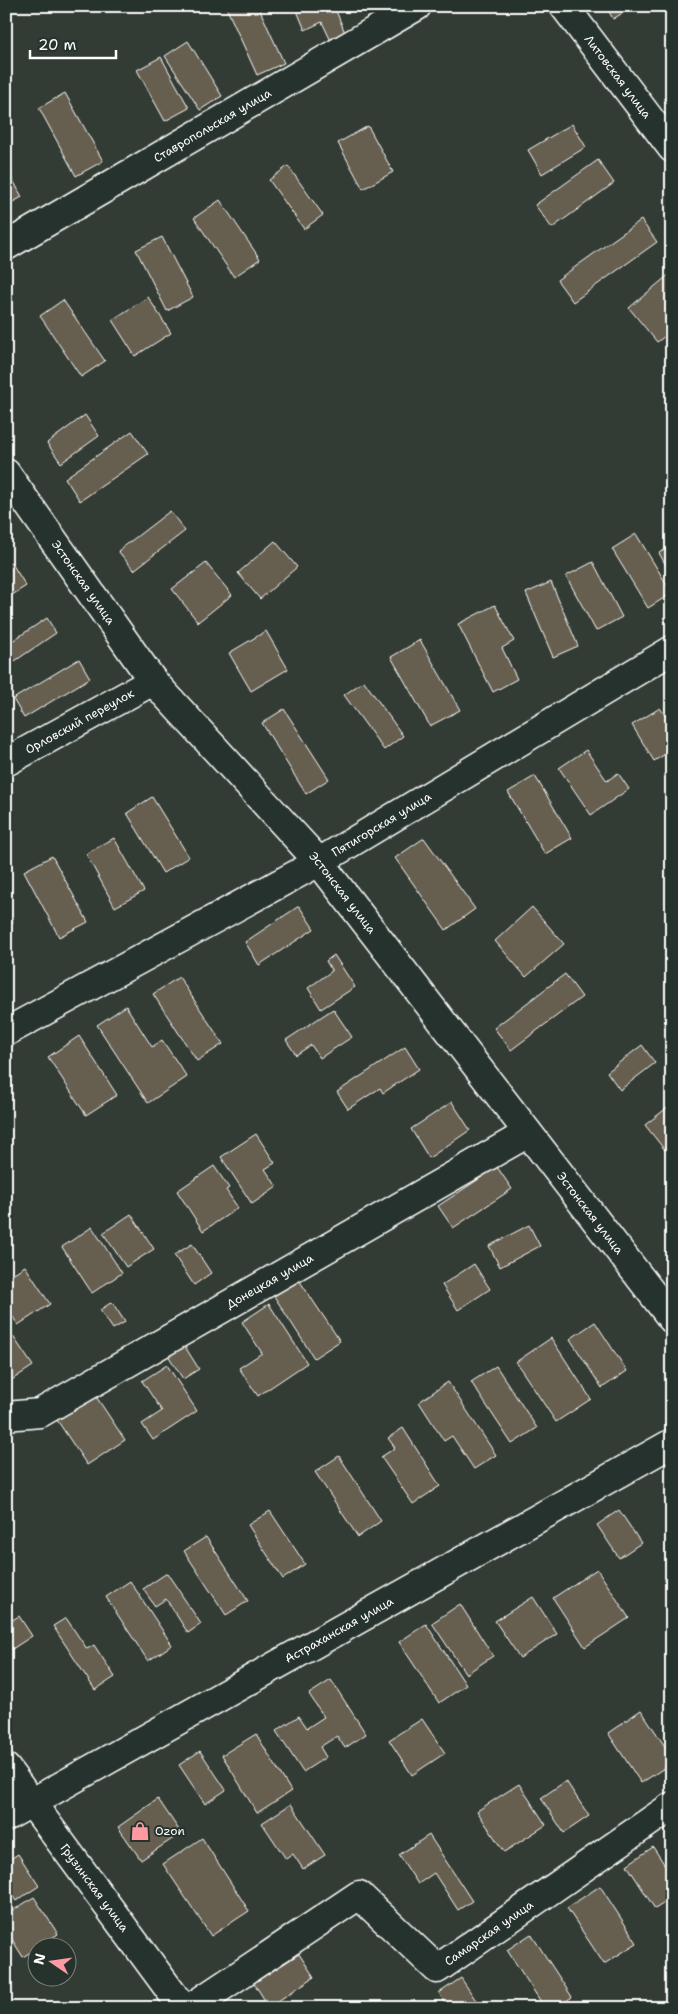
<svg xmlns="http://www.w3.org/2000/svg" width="678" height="2014" font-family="'Shantell Sans',sans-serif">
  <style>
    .building { fill: #665f4f; stroke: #fff }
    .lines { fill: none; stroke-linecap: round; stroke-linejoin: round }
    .minor-casing { stroke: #fff; stroke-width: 31 }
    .secondary-casing { stroke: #fff; stroke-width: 31 }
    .minor { stroke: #26332d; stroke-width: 28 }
    .secondary { stroke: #26332d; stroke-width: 28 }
    .labels { text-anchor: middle; stroke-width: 4; stroke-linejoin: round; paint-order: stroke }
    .street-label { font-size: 12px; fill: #fff; stroke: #26332d }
    .poi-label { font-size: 12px; fill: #fff; stroke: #26332d; text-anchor: start }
  </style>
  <rect width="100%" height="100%" fill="#333c34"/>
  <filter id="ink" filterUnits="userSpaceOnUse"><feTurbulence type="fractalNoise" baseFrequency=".02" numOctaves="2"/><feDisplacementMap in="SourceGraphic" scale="10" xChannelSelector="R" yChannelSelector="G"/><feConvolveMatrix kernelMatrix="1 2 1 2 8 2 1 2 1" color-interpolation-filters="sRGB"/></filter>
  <g filter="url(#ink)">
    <!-- building -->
    <g class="building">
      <polygon points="228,6 258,6 284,63 257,75 226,7"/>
      <polygon points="295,6 334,6 346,35 331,41 322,22 305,30"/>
      <polygon points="606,6 634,6 613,19"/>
      <polygon points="188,41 222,96 200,110 165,56"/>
      <polygon points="161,57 189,108 165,121 137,70"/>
      <polygon points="65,93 103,161 76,176 39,108"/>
      <polygon points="572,124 586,147 542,174 528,150"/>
      <polygon points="368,126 393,172 363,189 338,143"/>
      <polygon points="598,160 614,183 552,228 535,205"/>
      <polygon points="288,166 323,215 304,229 269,180"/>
      <polygon points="6,167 22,197 6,206"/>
      <polygon points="220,200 260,259 234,277 194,218"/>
      <polygon points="641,220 657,242 573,302 557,280"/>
      <polygon points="162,237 193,297 167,311 136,250"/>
      <polygon points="672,272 672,331 657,342 629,308"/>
      <polygon points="148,297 171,333 135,356 112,320"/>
      <polygon points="63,300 105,361 81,377 40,316"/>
      <polygon points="85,415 99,436 61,463 47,443"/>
      <polygon points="132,431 148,454 80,501 65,478"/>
      <polygon points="170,511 185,531 134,570 118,551"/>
      <polygon points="636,534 672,593 648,608 612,549"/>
      <polygon points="275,541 297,567 260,599 238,573"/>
      <polygon points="672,546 672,576 659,553"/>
      <polygon points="11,562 26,586 6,599 6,565"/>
      <polygon points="593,562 622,617 596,631 566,576"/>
      <polygon points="206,563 232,595 198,622 172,589"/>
      <polygon points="551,582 578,646 553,657 526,593"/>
      <polygon points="495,605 514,641 502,648 517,679 493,692 458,624"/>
      <polygon points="47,618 56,633 6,667 6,645"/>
      <polygon points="266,631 288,669 251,691 229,653"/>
      <polygon points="420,640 460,710 430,726 391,657"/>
      <polygon points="79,659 90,678 24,718 13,699"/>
      <polygon points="364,681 403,736 384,750 344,695"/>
      <polygon points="660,708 672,726 672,750 654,761 632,725"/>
      <polygon points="284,709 329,779 306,794 262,723"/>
      <polygon points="586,750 607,781 618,773 629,789 591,815 559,768"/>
      <polygon points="535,776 572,838 545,854 508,792"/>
      <polygon points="152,797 189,857 163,873 127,813"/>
      <polygon points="114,838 144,891 115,907 86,854"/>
      <polygon points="424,838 475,909 446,930 395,858"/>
      <polygon points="52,856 88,922 59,937 24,871"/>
      <polygon points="299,906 314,929 259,965 245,942"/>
      <polygon points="532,907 564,944 526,977 495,941"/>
      <polygon points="6,908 13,922 6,926"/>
      <polygon points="334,955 355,987 321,1009 308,988 332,971 326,961"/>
      <polygon points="565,974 582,997 511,1050 494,1028"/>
      <polygon points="179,977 223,1044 197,1061 153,994"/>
      <polygon points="126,1006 152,1047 162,1040 187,1077 148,1103 97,1025"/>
      <polygon points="333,1009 352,1037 320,1058 311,1045 296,1055 286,1040"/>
      <polygon points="79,1036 117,1095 86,1115 48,1057"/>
      <polygon points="642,1045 655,1063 620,1090 607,1072"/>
      <polygon points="405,1047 419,1069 383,1093 380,1088 348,1109 337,1092"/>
      <polygon points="452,1102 470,1130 429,1158 411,1129"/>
      <polygon points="672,1104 672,1159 645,1125"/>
      <polygon points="256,1134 275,1163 265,1169 277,1187 252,1204 221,1157"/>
      <polygon points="214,1166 229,1188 226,1190 238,1208 203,1231 177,1191"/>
      <polygon points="497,1167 512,1189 453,1228 438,1206"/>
      <polygon points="131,1214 154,1249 126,1267 103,1233"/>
      <polygon points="529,1225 540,1246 500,1267 489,1246"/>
      <polygon points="92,1227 122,1273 92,1293 62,1247"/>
      <polygon points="192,1244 211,1273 194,1285 174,1255"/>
      <polygon points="474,1264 490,1289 458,1310 442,1285"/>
      <polygon points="25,1266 50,1304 18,1325 6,1306 6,1278"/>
      <polygon points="299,1280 340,1341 314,1358 274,1296"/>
      <polygon points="112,1302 125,1322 113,1329 100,1310"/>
      <polygon points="269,1304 307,1363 258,1396 239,1368 262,1353 242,1322"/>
      <polygon points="595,1322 627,1371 602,1388 570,1339"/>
      <polygon points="6,1326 33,1366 10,1381 6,1374"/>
      <polygon points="551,1338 591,1399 556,1422 516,1362"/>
      <polygon points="182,1342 199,1369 183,1379 166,1352"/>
      <polygon points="167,1365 197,1411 153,1440 142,1424 162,1411 142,1381"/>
      <polygon points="496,1366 537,1428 512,1444 471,1382"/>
      <polygon points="448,1382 496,1455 474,1469 452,1436 444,1441 419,1402"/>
      <polygon points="95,1395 125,1440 87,1465 57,1420"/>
      <polygon points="403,1428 440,1486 413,1504 381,1457 395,1448 388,1438"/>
      <polygon points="339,1456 381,1521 358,1537 315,1472"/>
      <polygon points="619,1510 641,1543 619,1558 597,1525"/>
      <polygon points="270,1511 305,1564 283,1579 248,1525"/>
      <polygon points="206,1537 248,1601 226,1615 184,1551"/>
      <polygon points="597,1569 629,1618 585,1647 553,1598"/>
      <polygon points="167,1573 201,1624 188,1633 166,1599 155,1606 143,1589"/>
      <polygon points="130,1581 172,1645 148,1661 106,1597"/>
      <polygon points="533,1597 557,1634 520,1658 495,1621"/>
      <polygon points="460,1604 493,1656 466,1674 432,1623"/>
      <polygon points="19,1616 32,1636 6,1653 6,1624"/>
      <polygon points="66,1618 87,1649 94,1645 115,1677 95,1690 53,1626"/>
      <polygon points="426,1624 466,1685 439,1703 399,1642"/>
      <polygon points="331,1680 366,1734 345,1748 337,1736 320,1747 326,1757 303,1772 276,1731 299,1716 307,1728 324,1717 309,1694"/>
      <polygon points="641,1710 672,1757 672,1763 641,1783 608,1733"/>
      <polygon points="422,1719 445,1753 412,1775 389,1740"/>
      <polygon points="256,1734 291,1791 257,1813 222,1755"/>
      <polygon points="200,1751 226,1790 205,1804 179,1765"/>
      <polygon points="566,1781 589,1816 564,1833 541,1798"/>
      <polygon points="519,1784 546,1825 504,1852 477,1811"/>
      <polygon points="158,1799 181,1833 141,1860 118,1827"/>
      <polygon points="291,1804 325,1855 303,1869 293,1854 286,1859 262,1823"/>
      <polygon points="429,1835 472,1901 458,1910 434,1873 418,1884 399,1855"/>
      <polygon points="202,1838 249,1911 211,1936 163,1864"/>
      <polygon points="653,1847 672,1876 672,1898 655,1909 627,1865"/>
      <polygon points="18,1854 39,1886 16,1901 6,1886 6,1862"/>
      <polygon points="600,1886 637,1943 604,1964 567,1908"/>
      <polygon points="34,1897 58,1934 23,1957 6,1930 6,1915"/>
      <polygon points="531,1934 572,1997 556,2008 545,2008 507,1950"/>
      <polygon points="299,1954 314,1977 269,2007 254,1983"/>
      <polygon points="461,1978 481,2008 448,2008 439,1993"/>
    </g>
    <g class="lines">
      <!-- minor casing -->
      <g class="minor-casing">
        <g id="minor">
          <path id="s1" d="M564,6L672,148"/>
          <path id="s2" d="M6,246L417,6"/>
          <path id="s3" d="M6,473L153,681L319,862L672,1319"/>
          <path id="s4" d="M6,762L153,681"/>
          <path id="s5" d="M6,1032L319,862L672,650"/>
          <path id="s6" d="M6,1416L40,1413L528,1133"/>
          <path id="s7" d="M6,1817L672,1443"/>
          <path id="s8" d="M190,2008L359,1895L437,1969L672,1806"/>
        </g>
      </g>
      <!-- secondary casing -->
      <g class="secondary-casing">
        <g id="secondary">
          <path id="s9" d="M6,1768L183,2008"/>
        </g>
      </g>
      <!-- minor -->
      <use href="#minor" class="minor"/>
      <!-- secondary -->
      <use href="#secondary" class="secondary"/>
    </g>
  </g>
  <!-- icons -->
  <defs>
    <g id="shop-bare" transform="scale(1.5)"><path d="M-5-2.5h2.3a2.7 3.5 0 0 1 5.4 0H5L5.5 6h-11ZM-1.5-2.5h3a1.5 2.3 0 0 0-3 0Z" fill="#ff9aa2" stroke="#26332d" stroke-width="2.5" paint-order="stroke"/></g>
  </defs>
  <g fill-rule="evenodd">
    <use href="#shop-bare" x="140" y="1831"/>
  </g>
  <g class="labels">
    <!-- street labels -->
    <g class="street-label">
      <text dy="4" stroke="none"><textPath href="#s1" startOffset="89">Литовская улица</textPath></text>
      <text dy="4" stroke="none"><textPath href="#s2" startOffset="239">Ставропольская улица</textPath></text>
      <text dy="4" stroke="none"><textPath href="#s3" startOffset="134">Эстонская улица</textPath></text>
      <text dy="4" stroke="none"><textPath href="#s4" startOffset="84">Орловский переулок</textPath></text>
      <text dy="4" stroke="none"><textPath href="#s5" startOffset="429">Пятигорская улица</textPath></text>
      <text dy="4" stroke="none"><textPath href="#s3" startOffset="539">Эстонская улица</textPath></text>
      <text dy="4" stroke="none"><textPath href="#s3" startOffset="944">Эстонская улица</textPath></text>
      <text dy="4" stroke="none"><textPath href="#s6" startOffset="299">Донецкая улица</textPath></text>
      <text dy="4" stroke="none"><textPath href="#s7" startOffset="382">Астраханская улица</textPath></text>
      <text dy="4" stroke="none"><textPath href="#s9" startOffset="149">Грузинская улица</textPath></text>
      <text dy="4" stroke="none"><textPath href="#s8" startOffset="374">Самарская улица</textPath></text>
    </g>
    <!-- poi labels -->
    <g class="poi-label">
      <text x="155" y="1835">Ozon</text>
    </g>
  </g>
  <!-- margin -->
  <rect width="678" height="2014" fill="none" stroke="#26332d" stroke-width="25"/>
  <rect x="12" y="12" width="653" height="1989" fill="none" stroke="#fff" stroke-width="2" filter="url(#ink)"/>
  <!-- north arrow -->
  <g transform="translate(52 1962) rotate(283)"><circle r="24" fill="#26332d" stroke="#7d8581"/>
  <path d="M0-4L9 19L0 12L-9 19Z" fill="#ff9aa2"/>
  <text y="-8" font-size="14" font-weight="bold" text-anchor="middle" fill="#ffffff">N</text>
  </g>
  <!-- scale -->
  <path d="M30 50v8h86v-8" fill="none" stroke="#ffffff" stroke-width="2.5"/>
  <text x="38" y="50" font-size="15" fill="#ffffff" stroke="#26332d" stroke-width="4" paint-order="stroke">20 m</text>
</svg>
